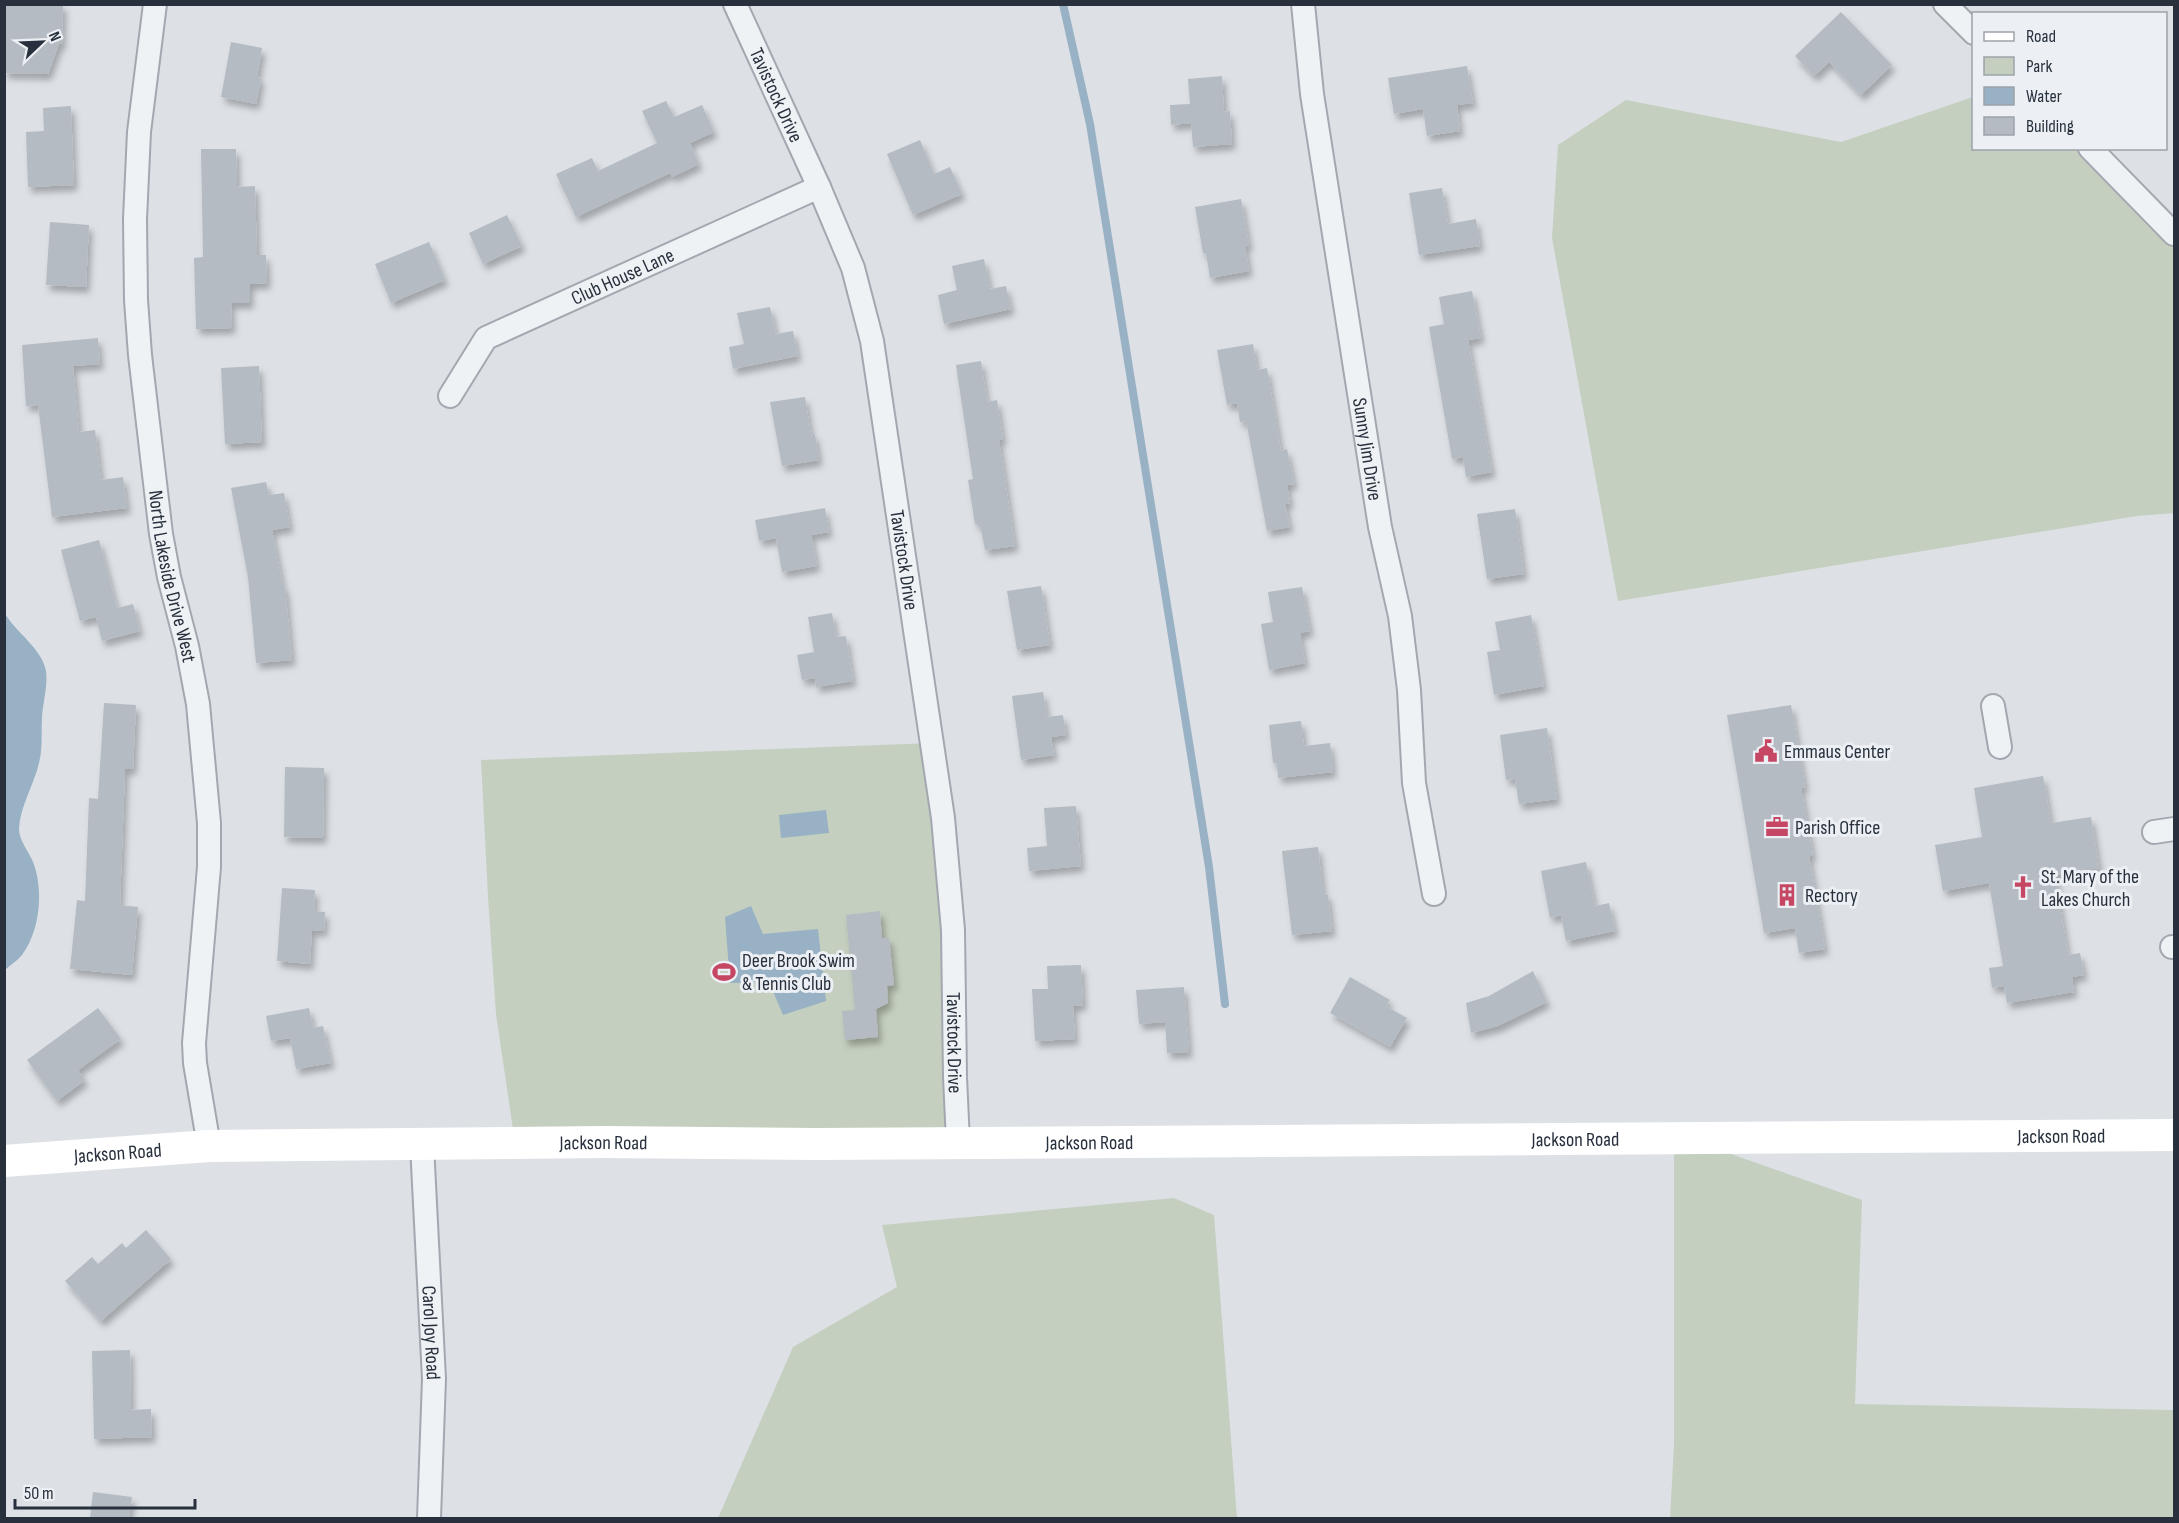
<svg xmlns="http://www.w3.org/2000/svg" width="2179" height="1523" font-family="'Sofia Sans Condensed',sans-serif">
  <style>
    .green { fill: #c4cfbf }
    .water { fill: #99b1c4 }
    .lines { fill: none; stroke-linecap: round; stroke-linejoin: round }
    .stream { stroke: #99b1c4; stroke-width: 8 }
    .building { fill: #b5bbc2; filter: url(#shadow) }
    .street-casing { stroke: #a3a8b0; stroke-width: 26 }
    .street { stroke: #eff2f5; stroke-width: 22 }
    .secondary { stroke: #fff; stroke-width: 32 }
    .labels { text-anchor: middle; stroke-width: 6; stroke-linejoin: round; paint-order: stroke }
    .street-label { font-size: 20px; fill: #27303c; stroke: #ecf0f4 }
    .poi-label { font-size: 20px; fill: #27303c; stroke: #ecf0f4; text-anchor: start }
  </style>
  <defs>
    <filter id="shadow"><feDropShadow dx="3.5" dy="6" stdDeviation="3" flood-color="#0004"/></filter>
  </defs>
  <rect width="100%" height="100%" fill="#dde1e6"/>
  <!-- green -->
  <g class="green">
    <polygon points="1973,97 1974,148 2090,149 2174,234 2174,513 2137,516 1618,601 1552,238 1558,145 1626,100 1841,142"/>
    <polygon points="932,743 958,1142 515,1143 496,1014 488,897 481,760"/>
    <polygon points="1674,1134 1862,1200 1855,1404 2174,1410 2174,1518 1670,1518 1674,1445"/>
    <polygon points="1174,1198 1214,1215 1237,1518 718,1518 793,1347 897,1287 882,1225"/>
  </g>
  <!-- water -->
  <g class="water">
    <path d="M4,612C15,632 42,648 46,671C48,686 43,702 42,717C41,732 43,748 39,763C34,785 20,806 19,829C19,840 29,852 33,862C44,890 40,931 22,955C17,961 10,965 5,970Z"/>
    <polygon points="826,810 829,833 781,838 779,815"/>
    <polygon points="751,906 763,934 818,929 826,1001 783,1015 769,982 730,983 725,917"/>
  </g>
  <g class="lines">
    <!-- stream -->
    <polyline class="stream" points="1063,4 1090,124 1209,867 1225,1004"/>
  </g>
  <!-- building -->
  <g class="building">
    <polygon points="4,4 63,4 62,44 59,44 48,74 4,73"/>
    <polygon points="1841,12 1892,65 1861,95 1829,62 1814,76 1795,56"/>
    <polygon points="231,42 262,48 257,77 261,78 256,104 221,97"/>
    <polygon points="1467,66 1473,103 1457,105 1460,131 1427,136 1423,109 1394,114 1388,78"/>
    <polygon points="1222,76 1224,112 1230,111 1232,144 1193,147 1191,123 1171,125 1170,105 1190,104 1188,79"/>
    <polygon points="666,101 674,117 702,105 714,132 690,143 699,164 672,177 670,173 576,217 556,174 592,158 598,171 657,143 642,111"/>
    <polygon points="71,106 74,185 28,187 26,132 44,131 43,108"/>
    <polygon points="920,140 934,174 950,167 962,194 913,215 887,154"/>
    <polygon points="201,149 236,149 237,187 255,186 257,255 266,255 267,283 250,284 250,303 231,303 232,328 196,329 194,258 203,257"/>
    <polygon points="1442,188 1448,224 1476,219 1480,246 1419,255 1409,193"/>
    <polygon points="1241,199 1249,245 1245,246 1249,271 1210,278 1206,253 1203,253 1195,207"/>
    <polygon points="507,215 522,246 483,264 469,233"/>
    <polygon points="50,222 89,225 86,287 46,285"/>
    <polygon points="429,242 445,280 391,303 375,264"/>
    <polygon points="984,259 990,289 1006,286 1011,309 944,324 938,295 957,290 952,266"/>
    <polygon points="1472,291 1481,338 1468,340 1492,472 1466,477 1463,457 1452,459 1429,327 1444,324 1439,297"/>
    <polygon points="770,307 776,334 793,331 798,356 733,369 729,347 744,344 737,313"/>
    <polygon points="98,338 100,364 73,366 79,432 95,430 101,480 123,477 127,508 52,517 38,405 26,406 22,345"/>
    <polygon points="1253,344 1257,370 1267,368 1281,451 1287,449 1294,484 1287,485 1290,503 1285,504 1290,527 1267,531 1246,421 1240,422 1237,403 1227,405 1217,350"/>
    <polygon points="981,361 987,402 997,400 1003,439 999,440 1015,546 985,550 980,524 975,524 968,480 973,479 956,365"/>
    <polygon points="259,366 262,442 225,444 221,368"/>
    <polygon points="805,397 811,435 815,434 819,460 782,466 770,402"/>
    <polygon points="266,482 269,495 284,493 290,527 272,530 283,587 285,586 292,660 256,663 248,577 231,488"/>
    <polygon points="825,508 829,532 811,535 817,566 782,572 776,538 759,541 755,520"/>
    <polygon points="1515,509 1524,574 1487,579 1477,514"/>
    <polygon points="99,540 117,608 133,604 140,631 102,641 96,617 80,621 61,550"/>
    <polygon points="1041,586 1050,645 1017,650 1007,591"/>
    <polygon points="1302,587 1310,631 1300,633 1305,663 1269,670 1261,624 1273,622 1268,592"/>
    <polygon points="832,613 836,637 846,636 853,681 816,687 815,678 802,680 797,655 814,652 808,617"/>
    <polygon points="1531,615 1544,686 1494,695 1487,652 1500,650 1495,622"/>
    <polygon points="1043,692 1047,717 1063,715 1066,735 1051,737 1054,755 1021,760 1012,696"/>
    <polygon points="104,703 136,705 133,769 125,769 120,905 138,907 132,975 70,969 77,900 85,901 89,798 98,799"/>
    <polygon points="1791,705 1805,787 1801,788 1813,856 1809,856 1825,949 1799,953 1795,928 1764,933 1727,715"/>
    <polygon points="1301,721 1304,746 1330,743 1333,772 1278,778 1277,763 1273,763 1269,725"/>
    <polygon points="1547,728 1557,799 1519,804 1515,779 1506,780 1500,735"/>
    <polygon points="285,767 324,768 323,838 284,837"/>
    <polygon points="2043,776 2051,823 2091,817 2099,868 2055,875 2068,955 2080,953 2084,975 2072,977 2074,992 2007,1003 2004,986 1992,988 1989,968 2003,966 1989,883 1943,891 1935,845 1982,837 1974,788"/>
    <polygon points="1076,806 1081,866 1029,871 1027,848 1047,846 1044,808"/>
    <polygon points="1318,847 1323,893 1328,895 1332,931 1292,935 1282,851"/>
    <polygon points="1586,862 1595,906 1609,903 1615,931 1566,941 1561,915 1550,918 1541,871"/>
    <polygon points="282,888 315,890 314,911 325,912 324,931 312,930 310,964 277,961"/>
    <polygon points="880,911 882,938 889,938 894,985 887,986 888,1003 876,1009 878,1037 845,1040 842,1011 855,1010 846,915"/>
    <polygon points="1081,965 1083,1005 1073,1006 1075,1039 1035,1041 1032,989 1048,989 1047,966"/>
    <polygon points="1533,971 1547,1002 1498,1026 1471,1033 1466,1003 1489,996"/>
    <polygon points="1350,977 1390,1000 1386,1006 1407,1018 1390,1047 1330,1013"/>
    <polygon points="1184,987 1189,1052 1167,1053 1165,1022 1139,1024 1136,990"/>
    <polygon points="98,1008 121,1039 78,1070 85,1080 57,1101 27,1060"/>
    <polygon points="309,1008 313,1028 323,1026 331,1063 296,1069 290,1038 271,1041 266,1016"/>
    <polygon points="146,1230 171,1259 101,1321 65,1281 92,1257 98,1264 122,1243 126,1248"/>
    <polygon points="130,1350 131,1410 151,1409 152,1437 94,1439 92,1351"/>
    <polygon points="93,1492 132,1497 129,1518 90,1518"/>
  </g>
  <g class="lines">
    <!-- street casing -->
    <g class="street-casing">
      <g id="street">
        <path id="s1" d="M155,4L139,132L135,219L136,300L140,355L161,534L169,577L187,646L198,704L209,823V867L194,1043L195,1063L209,1146"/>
        <path id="s2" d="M735,4L819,187L853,268L872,341L943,818L953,930L955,1077L958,1142"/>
        <path id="s3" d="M1303,4L1312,94L1380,527L1400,616L1409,690L1414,783L1434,894"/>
        <polyline points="1945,4 1974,33"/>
        <polyline points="2090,148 2174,234"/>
        <path id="s4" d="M450,396L486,338L819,187"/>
        <polyline points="1993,706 2000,747"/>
        <polyline points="2154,832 2174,829"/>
        <polyline points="2172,947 2174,947"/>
        <path id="s5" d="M422,1145L434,1379L429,1518"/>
      </g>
    </g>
    <!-- street -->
    <use href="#street" class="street"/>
    <!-- secondary -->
    <path class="secondary" id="s6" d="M4,1161L209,1146L605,1142L816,1144L2174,1135"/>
  </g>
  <!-- icons -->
  <defs>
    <g id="civic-bare" transform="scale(1.8)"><path d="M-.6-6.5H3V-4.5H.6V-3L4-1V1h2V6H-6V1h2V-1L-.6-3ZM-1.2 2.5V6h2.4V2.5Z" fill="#c64763" stroke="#ecf0f4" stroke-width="2.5" paint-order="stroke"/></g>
    <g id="office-bare" transform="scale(1.8)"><path d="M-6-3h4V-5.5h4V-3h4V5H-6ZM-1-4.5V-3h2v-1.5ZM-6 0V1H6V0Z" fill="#c64763" stroke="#ecf0f4" stroke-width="2.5" paint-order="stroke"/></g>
    <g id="church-bare" transform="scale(1.8)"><path d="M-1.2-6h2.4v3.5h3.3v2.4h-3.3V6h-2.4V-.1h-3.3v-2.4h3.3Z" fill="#c64763" stroke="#ecf0f4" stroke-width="2.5" paint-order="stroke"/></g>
    <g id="building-bare" transform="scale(1.8)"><path d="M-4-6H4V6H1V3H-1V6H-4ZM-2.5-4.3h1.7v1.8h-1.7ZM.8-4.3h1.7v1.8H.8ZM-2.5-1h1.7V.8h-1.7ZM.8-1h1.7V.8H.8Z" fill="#c64763" stroke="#ecf0f4" stroke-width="2.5" paint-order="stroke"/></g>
    <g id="stadium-bare" transform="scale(1.8)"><path d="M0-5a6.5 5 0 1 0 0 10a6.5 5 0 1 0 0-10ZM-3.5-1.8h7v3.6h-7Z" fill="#c64763" stroke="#ecf0f4" stroke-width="2.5" paint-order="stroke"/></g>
  </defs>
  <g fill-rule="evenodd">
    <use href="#civic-bare" x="1766" y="751"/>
    <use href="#office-bare" x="1777" y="827"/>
    <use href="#church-bare" x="2023" y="887"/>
    <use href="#building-bare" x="1787" y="895"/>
    <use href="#stadium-bare" x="724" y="972"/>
  </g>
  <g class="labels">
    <!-- street labels -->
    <g class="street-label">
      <text dy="7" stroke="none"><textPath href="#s2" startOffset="100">Tavistock Drive</textPath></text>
      <text dy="7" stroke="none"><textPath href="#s4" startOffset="218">Club House Lane</textPath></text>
      <text dy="7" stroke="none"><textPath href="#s3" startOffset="450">Sunny Jim Drive</textPath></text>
      <text dy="7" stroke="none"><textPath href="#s2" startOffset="586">Tavistock Drive</textPath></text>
      <text dy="7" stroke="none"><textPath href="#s1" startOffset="576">North Lakeside Drive West</textPath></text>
      <text dy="7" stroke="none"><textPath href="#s2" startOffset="1072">Tavistock Drive</textPath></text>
      <text dy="7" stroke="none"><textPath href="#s6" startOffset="2058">Jackson Road</textPath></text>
      <text dy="7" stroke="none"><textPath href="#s6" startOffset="1572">Jackson Road</textPath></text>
      <text dy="7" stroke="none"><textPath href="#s6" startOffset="1086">Jackson Road</textPath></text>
      <text dy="7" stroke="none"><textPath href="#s6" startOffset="600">Jackson Road</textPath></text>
      <text dy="7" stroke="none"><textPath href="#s6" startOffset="114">Jackson Road</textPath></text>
      <text dy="7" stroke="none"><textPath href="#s5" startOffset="188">Carol Joy Road</textPath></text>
    </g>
    <!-- poi labels -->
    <g class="poi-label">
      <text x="1784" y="758">Emmaus Center</text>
      <text x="1795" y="834">Parish Office</text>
      <text x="2041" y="883">St. Mary of the<tspan x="2041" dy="23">Lakes Church</tspan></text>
      <text x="1805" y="902">Rectory</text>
      <text x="742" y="967">Deer Brook Swim<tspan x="742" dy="23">&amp; Tennis Club</tspan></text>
    </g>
  </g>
  <!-- border -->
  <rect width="2179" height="1523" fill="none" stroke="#27303c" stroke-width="12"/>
  <!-- legend -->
  <rect x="1972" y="12" width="195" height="138" fill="#ecf0f4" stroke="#9da3aa" stroke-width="1.5"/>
  <rect x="1984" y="32" width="30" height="9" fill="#ffffff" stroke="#9da3aa" stroke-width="1.5"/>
  <text x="2026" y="42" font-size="18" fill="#27303c">Road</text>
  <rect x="1984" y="57" width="30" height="18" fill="#c4cfbf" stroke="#9da3aa" stroke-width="1.5"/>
  <text x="2026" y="72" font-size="18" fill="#27303c">Park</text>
  <rect x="1984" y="87" width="30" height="18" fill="#99b1c4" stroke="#9da3aa" stroke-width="1.5"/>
  <text x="2026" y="102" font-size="18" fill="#27303c">Water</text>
  <rect x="1984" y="117" width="30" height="18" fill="#b5bbc2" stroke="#9da3aa" stroke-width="1.5"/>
  <text x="2026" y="132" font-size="18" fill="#27303c">Building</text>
  <!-- north arrow -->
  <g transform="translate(42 42) rotate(67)" stroke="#ecf0f4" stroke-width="4.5" paint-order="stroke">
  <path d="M0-4.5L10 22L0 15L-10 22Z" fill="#27303c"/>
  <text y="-9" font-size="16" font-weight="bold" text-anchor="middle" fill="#27303c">N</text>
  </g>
  <!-- scale -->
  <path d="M15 1499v9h180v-9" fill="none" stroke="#27303c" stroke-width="3"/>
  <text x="24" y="1499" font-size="18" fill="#27303c" stroke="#ecf0f4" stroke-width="4.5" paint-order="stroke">50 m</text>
</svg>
